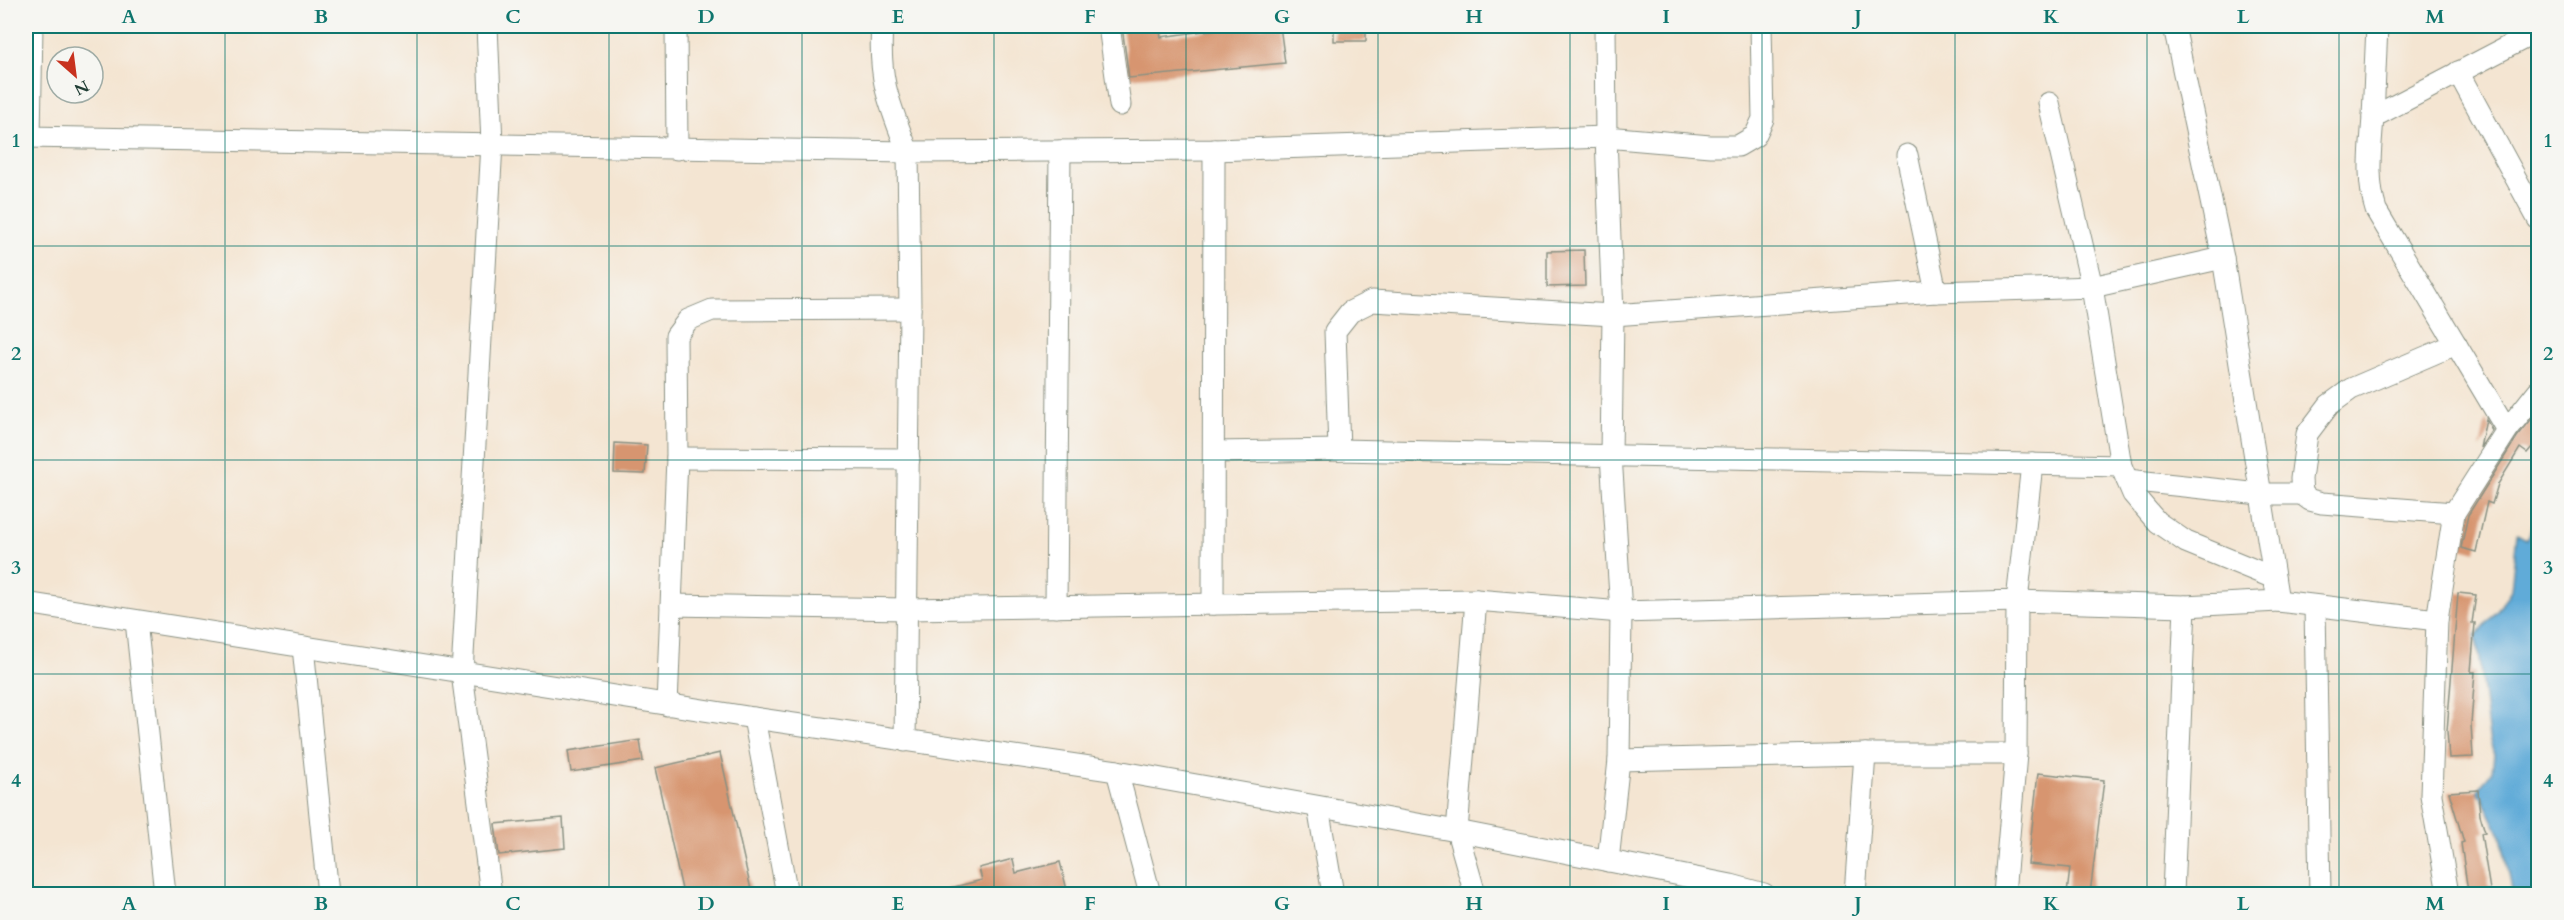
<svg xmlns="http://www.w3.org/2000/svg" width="2564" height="920" font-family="Cardo,serif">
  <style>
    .water { fill: #61abd8; stroke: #407486; stroke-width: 1.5 }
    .building { fill: #d7956f }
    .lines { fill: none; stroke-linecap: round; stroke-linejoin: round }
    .minor-casing { stroke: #8a9183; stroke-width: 23 }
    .minor { stroke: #fff; stroke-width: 21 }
    .grid { fill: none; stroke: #0f766e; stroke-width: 1.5; stroke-opacity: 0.55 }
    .neatline { fill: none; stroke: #0f766e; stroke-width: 2 }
    .grid-label { font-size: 20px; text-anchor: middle; font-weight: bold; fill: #0f766e }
  </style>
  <rect width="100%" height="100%" fill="#f6f6f2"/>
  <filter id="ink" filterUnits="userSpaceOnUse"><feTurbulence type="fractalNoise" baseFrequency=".0167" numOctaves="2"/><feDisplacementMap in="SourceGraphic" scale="12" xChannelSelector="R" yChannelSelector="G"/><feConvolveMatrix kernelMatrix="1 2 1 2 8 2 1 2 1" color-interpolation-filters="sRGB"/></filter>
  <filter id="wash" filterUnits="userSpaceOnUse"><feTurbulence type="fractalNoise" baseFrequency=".008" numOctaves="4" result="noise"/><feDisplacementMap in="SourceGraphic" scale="24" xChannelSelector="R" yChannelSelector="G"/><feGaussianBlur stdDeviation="1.35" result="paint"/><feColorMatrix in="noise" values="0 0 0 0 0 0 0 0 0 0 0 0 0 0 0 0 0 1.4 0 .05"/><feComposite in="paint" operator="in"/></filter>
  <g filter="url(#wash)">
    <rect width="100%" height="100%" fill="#f4e5d2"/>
    <!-- water -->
    <polygon class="water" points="2538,515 2538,894 2513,894 2501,836 2478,790 2492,771 2494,755 2489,737 2476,636 2498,610 2511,590 2517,534 2526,539"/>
    <g id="blocks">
      <!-- building -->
      <g class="building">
        <polygon points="1122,26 1159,26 1161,37 1241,26 1280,26 1285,63 1129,78"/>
        <rect x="1334" y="26" width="32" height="15"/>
        <polygon points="1584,250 1585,286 1547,287 1547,251"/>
        <polygon points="2538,411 2538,440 2527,453 2520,448 2498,484 2492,504 2487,502 2476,552 2461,548 2468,515 2517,437"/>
        <polygon points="2486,419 2492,430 2480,448"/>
        <polygon points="615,443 647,445 645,474 614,473"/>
        <polygon points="2458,593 2476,595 2472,623 2475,623 2471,672 2475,672 2471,724 2473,757 2449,758 2447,731"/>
        <polygon points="640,740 643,761 571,772 568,751"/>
        <polygon points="720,753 752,894 683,894 655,768"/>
        <polygon points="2038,773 2104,780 2090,894 2067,894 2070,868 2028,864"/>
        <polygon points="2478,790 2480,815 2485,832 2481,833 2490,890 2468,892 2461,843 2464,842 2449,792"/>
        <polygon points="563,818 565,848 499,855 495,824"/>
        <polygon points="1013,859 1016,873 1060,862 1068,894 947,894 946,889 982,880 979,868"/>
      </g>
    </g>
  </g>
  <g filter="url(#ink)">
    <use href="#blocks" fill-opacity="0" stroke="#8a9183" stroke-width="1.5"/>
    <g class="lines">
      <!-- minor casing -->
      <g class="minor-casing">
        <g id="minor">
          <polyline points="487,26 492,144 462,673 491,894"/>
          <polyline points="676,26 677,149"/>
          <polyline points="1109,26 1120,105"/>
          <polyline points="1605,26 1606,137 1613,315 1611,455 1621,612 1619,760 1608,861"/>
          <polyline points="2458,72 2538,219"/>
          <polyline points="2049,103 2092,287 2121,466 2133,494 2157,522 2186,542 2274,578"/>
          <polyline points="2373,117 2377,26"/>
          <path d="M26,137L908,152C889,103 878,79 882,26"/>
          <polyline points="30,137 32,26"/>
          <polyline points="1907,155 1936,292"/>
          <path d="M2507,430L2376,210C2366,179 2371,148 2373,117L2538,31"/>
          <polyline points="1339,450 1335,331 1350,312 1372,301 1613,315 1936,292 2092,287 2223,258"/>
          <polyline points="1215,452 1339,450 2121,466"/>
          <polyline points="677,458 909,459"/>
          <polyline points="2127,480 2260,494 2302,494"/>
          <polyline points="2454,513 2322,503 2310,500 2302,494 2301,479 2307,434 2329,405 2351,389 2456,344"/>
          <polyline points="2278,601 2437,620"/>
          <polyline points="26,603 754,718 1117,771 1457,831 1731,885 1764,894"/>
          <polyline points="1213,604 1214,150"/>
          <polyline points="671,605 907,609 1476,600 1621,612 2017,601 2032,464"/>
          <polyline points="2315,606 2320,894"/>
          <polyline points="1056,607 1060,151"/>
          <polyline points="136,621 165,894"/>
          <polyline points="303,647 328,894"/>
          <polyline points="667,705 677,458 676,336 688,320 712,310 910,309"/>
          <polyline points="754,718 787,894"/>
          <polyline points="905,741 910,309 908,152 1214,150 1606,137 1710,146 1738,146 1755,136 1763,119 1761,26"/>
          <polyline points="1619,760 1865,754 2016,754"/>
          <polyline points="1117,771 1150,894"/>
          <polyline points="1318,807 1333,894"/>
          <polyline points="1475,894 1457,831 1476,600"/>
          <polyline points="1855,894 1865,754"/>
          <polyline points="2004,894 2016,754 2017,601 2185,606"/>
          <polyline points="2173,894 2185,606 2278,601 2223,258 2174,26"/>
          <polyline points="2448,894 2431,795 2437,620 2454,513 2507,430 2538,391"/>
        </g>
      </g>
      <!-- minor -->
      <use href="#minor" class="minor"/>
    </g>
  </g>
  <!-- grid -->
  <path class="grid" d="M225,26V894M417,26V894M609,26V894M802,26V894M994,26V894M1186,26V894M1378,26V894M1570,26V894M1762,26V894M1955,26V894M2147,26V894M2339,26V894M26,246H2538M26,460H2538M26,674H2538"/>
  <!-- margin -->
  <rect width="2564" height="920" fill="none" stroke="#f6f6f2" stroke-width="66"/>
  <!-- north arrow -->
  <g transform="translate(75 75) rotate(152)"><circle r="28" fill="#f6f6f2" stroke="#a0aca6" stroke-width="1.5"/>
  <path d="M0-4.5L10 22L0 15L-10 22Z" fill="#c8321e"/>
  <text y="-9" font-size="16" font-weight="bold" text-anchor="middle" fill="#1f3d34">N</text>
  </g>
  <rect x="33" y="33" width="2498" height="854" class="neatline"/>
  <g class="grid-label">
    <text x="129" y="23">A</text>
    <text x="321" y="23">B</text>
    <text x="513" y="23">C</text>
    <text x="706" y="23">D</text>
    <text x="898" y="23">E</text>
    <text x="1090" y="23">F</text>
    <text x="1282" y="23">G</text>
    <text x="1474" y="23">H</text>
    <text x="1666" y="23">I</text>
    <text x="1858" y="23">J</text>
    <text x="2051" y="23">K</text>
    <text x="2243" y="23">L</text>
    <text x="2435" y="23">M</text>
    <text x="16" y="147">1</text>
    <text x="2548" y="147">1</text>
    <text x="16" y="360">2</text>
    <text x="2548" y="360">2</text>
    <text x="16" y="574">3</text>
    <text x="2548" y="574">3</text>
    <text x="16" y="787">4</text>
    <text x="2548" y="787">4</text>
    <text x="129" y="910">A</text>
    <text x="321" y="910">B</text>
    <text x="513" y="910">C</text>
    <text x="706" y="910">D</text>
    <text x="898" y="910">E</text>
    <text x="1090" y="910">F</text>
    <text x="1282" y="910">G</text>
    <text x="1474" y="910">H</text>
    <text x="1666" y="910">I</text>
    <text x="1858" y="910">J</text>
    <text x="2051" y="910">K</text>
    <text x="2243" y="910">L</text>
    <text x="2435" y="910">M</text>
  </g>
</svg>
